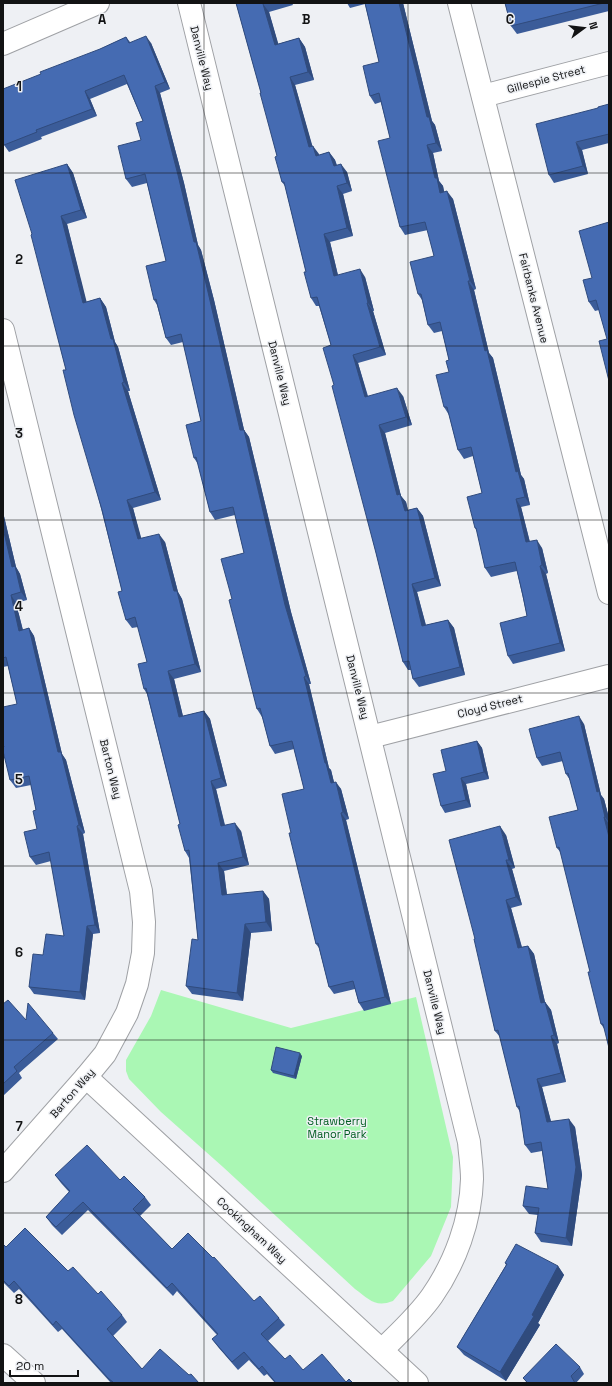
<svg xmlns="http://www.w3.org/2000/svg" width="612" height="1386" font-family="'Space Grotesk',sans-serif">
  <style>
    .green { fill: #aaf7b4 }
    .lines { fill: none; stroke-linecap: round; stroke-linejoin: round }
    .minor-casing { stroke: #9fa1a5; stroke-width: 24 }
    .minor { stroke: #fff; stroke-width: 22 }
    .wall { fill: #3b5c99 }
    .shaded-wall { fill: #304b7d }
    .building { fill: #456bb2; stroke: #304b7d }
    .grid { fill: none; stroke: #121314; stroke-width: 1; stroke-opacity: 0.55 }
    .labels { text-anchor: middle; stroke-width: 3; stroke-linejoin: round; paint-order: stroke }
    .street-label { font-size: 11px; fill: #121314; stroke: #eef0f4 }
    .park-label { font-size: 11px; fill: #005d21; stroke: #eef0f4 }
    .grid-label { font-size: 13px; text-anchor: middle; font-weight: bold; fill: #121314; stroke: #eef0f4; stroke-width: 3; stroke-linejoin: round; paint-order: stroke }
  </style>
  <rect width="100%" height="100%" fill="#eef0f4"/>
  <!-- green -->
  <path class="green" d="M161,990L291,1028L416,997L453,1157L451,1207L431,1256L393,1301C375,1308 369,1299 355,1289L223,1167L161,1112L129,1079L126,1071V1060L151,1016Z"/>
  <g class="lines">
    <!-- minor casing -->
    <g class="minor-casing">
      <g id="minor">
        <path d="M189,3L469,1142C470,1155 472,1167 472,1179C471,1220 455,1263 432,1296C418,1316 399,1333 382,1350"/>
        <polyline points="459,3 609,593"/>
        <polyline points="3,44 98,3"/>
        <polyline points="483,96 609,63"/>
        <polyline points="3,330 141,891 144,922 143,953 137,984 127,1013 105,1054 86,1077 3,1171"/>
        <polyline points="370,737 609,676"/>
        <polyline points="86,1077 417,1383"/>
        <polyline points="3,1355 34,1383"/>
      </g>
    </g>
    <!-- minor -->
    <use href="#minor" class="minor"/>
  </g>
  <!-- wall -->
  <g class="wall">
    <polygon points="236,3 292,3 293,5 269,12 278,44 299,38 305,47 314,80 295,85 312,146 319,155 329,152 335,160 337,165 347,172 352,191 343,194 353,236 330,242 338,275 365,277 374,311 373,311 386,355 358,363 368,396 403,396 412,425 385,433 401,496 406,502 408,510 417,508 423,516 441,586 417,592 426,625 448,620 454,628 465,675 419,687 413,679 411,670 408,670 403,662 376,553 334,385 331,345 319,306 316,306 311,298 306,272 285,186 282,182 277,156 261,93"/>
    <polygon points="347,3 403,3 432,121 435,125 442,151 433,153 439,181 443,186 444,192 453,199 476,289 474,290 489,353 493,358 521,475 524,479 530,505 521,507 530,542 542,548 548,573 546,574 565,651 513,664 508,656 527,616 517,571 491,577 485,568 477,531 475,528 482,493 473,456 464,459 458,450 449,415 444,407 449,372 449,360 442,331 434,333 428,325 422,300 418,294 434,256 428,230 405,235 400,227 390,138 381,102 375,104 370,96 379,62 365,4 350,8"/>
    <polygon points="505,3 609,3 609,11 517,34 511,26"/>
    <polygon points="126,37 130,42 151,43 170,89 160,93 184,183 198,245 201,250 214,300 244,430 249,437 291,612 311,684 309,684 329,768 331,770 334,782 341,789 349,819 346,820 391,1004 364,1011 359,1003 355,989 334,994 329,987 319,948 316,944 291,833 304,789 294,749 275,754 270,746 262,716 262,717 257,709 232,599 244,553 235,515 215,520 210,512 198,464 194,458 201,421 183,342 171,345 166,338 157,305 154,300 166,261 147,183 132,187 126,179 141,140 143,121 127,84 90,99 97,116 41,137 42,139 9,152 4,145 100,49"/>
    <polygon points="609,104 609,143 582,150 588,174 554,183 549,175"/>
    <polygon points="67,164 73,173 87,218 67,224 86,302 100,298 106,307 115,342 118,347 130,391 128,391 161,500 133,508 141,539 165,542 178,592 182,599 201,672 174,679 183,716 204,711 210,719 227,786 216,789 225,825 241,831 249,865 224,871 227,895 263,891 269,899 272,931 251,933 243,1001 192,994 186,986 198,940 189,858 185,851 180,824 147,694 144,689 147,662 138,627 132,628 126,620 122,591 66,370 32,234"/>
    <polygon points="592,278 607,339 599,310 595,311 589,302"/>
    <polygon points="3,512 16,567 20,574 27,600 16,603 23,630 29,628 34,636 62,754 66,760 85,833 83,834 100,933 93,934 85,1000 34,994 29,987 43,955 64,936 51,861 36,865 30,857 37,829 36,810 31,785 16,788 10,780 4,747 17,704 8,666 3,667"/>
    <polygon points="584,724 601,795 604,799 609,818 609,1048 605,1030 601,1024 590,972 561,853 557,848 578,810 570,780 566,774 563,761 542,766 537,758"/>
    <polygon points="477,741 482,748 489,779 466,784 471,807 445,813 441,806 446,771"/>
    <polygon points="506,835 515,868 512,869 522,905 511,908 522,947 528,946 534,954 545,1002 551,1010 559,1043 557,1044 566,1082 542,1087 551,1121 575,1127 582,1175 572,1246 541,1242 535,1233 538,1215 529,1214 523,1206 548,1189 542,1151 531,1153 525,1145 520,1112 517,1107 500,1037 495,1031 475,939"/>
    <polygon points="3,1004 26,1020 53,1033 58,1039 19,1073 22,1078 3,1096"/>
    <polygon points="302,1056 296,1079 273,1073 271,1070"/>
    <polygon points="55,1175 120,1180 145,1197 151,1205 140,1216 172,1249 254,1301 279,1318 285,1325 268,1341 285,1359 303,1370 346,1382 353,1383 275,1383 267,1374 264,1376 249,1360 238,1370 218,1347 212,1339 217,1335 177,1291 173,1296 88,1210 62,1235 52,1225 46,1217 69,1192 61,1183"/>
    <polygon points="3,1244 6,1247 68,1271 122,1315 127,1322 113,1336 142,1369 189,1375 199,1383 111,1383 62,1329 58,1332 19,1289 14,1293 3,1282"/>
    <polygon points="505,1263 558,1266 564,1275 538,1323 540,1325 506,1381 464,1355 457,1347 506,1265"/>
    <polygon points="580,1367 584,1374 576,1383 527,1383 523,1378"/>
  </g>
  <!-- shaded-wall -->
  <g class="shaded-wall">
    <polygon points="399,3 403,3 432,121 435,125 442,151 436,143 427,117"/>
    <polygon points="263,4 269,12 281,53 275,45"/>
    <polygon points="146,36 151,43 170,89 165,82"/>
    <polygon points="299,38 305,47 314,80 308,72"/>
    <polygon points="290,77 295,85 315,155 309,147"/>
    <polygon points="155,86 160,93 184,183 198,245 201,250 214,300 246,438 240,430"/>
    <polygon points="85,91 90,99 97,116 92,109"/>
    <polygon points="576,142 582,150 588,174 583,166"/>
    <polygon points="427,145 433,153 439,181 443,186 446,201 440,193 435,178"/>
    <polygon points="313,146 319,154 321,164 316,156"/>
    <polygon points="329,152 335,160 339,175 334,166"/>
    <polygon points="67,164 73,173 87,218 81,210"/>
    <polygon points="341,164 347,172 352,191 347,183"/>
    <polygon points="337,186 343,194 353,236 347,228"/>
    <polygon points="447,191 453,199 476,289 470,281"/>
    <polygon points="61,216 67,224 89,311 83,303"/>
    <polygon points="324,234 330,242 340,284 334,276"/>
    <polygon points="360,269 365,277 374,311 368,303"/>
    <polygon points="468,281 474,290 489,353 493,358 521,475 524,479 530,505 525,497 516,472 485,351"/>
    <polygon points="100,298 106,307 115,342 118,347 130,391 124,382 111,339"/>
    <polygon points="367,303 373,311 386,355 380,347"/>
    <polygon points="353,355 358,363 370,405 365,397"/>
    <polygon points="122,383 128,391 161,500 155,492"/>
    <polygon points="397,388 403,396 412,425 406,417"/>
    <polygon points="379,425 385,433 401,496 406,502 410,519 405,511 397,495"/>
    <polygon points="244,430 249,437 291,612 311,684 306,676 285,605"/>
    <polygon points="516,499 521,507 532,551 526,542"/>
    <polygon points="127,500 133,508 144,548 138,539"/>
    <polygon points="417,508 423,516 441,586 435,578"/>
    <polygon points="3,512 16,567 20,574 27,600 21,592 12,567 3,528"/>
    <polygon points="159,534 165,542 178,592 182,599 201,672 195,664 174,591"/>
    <polygon points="537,540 542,548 548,573 542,565"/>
    <polygon points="540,566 546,574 565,651 560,643"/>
    <polygon points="412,584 417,592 428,634 422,626"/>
    <polygon points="11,595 16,603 25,639 19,631"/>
    <polygon points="448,620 454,628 465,675 460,667"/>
    <polygon points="29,628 34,636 62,754 66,760 85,833 79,825 58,752"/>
    <polygon points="168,671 174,679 185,725 179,717"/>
    <polygon points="304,677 309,684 329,768 331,770 336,791 331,783 325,763"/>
    <polygon points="204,711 210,719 227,786 221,778"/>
    <polygon points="579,716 584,724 601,795 604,799 609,818 609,822 605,817 597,792"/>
    <polygon points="477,741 482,748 489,779 484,772"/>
    <polygon points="461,778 466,784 471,807 466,800"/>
    <polygon points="211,781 216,789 227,835 221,826"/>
    <polygon points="336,782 341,789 349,819 343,812"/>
    <polygon points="341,813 346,820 391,1004 385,997"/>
    <polygon points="604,817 609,824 609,837"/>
    <polygon points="235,823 241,831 249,865 243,857"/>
    <polygon points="77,826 83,834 100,933 95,925"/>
    <polygon points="500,826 506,835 515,868 509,860"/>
    <polygon points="506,860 512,869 522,905 516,897"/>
    <polygon points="218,863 224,871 228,904 222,895"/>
    <polygon points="263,891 269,899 272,931 266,922"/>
    <polygon points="506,900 511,908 524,956 518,948"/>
    <polygon points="245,924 251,933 243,1001 237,993"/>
    <polygon points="87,926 93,934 85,1000 80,992"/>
    <polygon points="528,946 534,954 547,1011 541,1003"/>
    <polygon points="545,1002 551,1010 559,1043 554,1035"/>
    <polygon points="551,1036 557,1044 566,1082 561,1073"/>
    <polygon points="300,1053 302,1056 296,1079 294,1076"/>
    <polygon points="537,1079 542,1087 553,1130 547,1122"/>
    <polygon points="569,1119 575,1127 582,1175 572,1246 566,1238"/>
    <polygon points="558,1266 564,1275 538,1323 540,1325 506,1381 500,1372"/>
  </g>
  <!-- building -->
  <g class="building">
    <polygon points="236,3 265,3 263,4 275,45 299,38 308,72 290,77 309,147 313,146 316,156 329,152 334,166 341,164 347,183 337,186 347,228 324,234 334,276 360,269 368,303 367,303 380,347 353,355 365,397 397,388 406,417 379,425 397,495 400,494 405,511 417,508 435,578 412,584 422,626 448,620 460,667 413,679 409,661 403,662 376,553 332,386 334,385 323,348 331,345 317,297 311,298 304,272 306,272 284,182 282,182 275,157 277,156 260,93 261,93"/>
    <polygon points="365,3 399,3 427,117 429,117 436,143 427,145 435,178 437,178 440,193 447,191 470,281 468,281 485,351 487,350 516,472 518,471 525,497 516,499 526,542 537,540 542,565 540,566 560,643 508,656 500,623 527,616 523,596 515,562 485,568 476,528 475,528 467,497 482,493 471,447 458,450 447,407 444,407 436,375 449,372 446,361 449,360 440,322 428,325 421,294 418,294 410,262 434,256 425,222 400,227 378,141 390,138 379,93 370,96 363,66 379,62"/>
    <polygon points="505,3 604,3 511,26"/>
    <polygon points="146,36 165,82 155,86 178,175 194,242 196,242 208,292 240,430 244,430 285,605 306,676 304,677 325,763 326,763 331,783 336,782 343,812 341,813 385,997 359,1003 353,981 329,987 318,943 316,944 289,833 291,833 282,794 304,789 292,741 270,746 260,708 257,709 229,600 232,599 221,559 244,553 233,507 210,512 196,457 194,458 186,425 201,421 181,334 166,338 156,299 154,300 146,266 166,261 145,174 126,179 118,146 141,140 136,123 143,121 124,75 85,91 92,109 36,130 37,132 4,145 3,143 3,89 41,74 40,72 100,49 126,37 129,43"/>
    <polygon points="609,104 609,134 576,142 583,166 549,175 536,124 598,108 598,107"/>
    <polygon points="67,164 81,210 61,216 83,303 100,298 111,339 113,339 124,382 122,383 155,492 127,500 138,539 159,534 174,591 177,591 195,664 168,671 179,717 204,711 221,778 211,781 221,826 235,823 243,857 218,863 222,895 263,891 266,922 245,924 237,993 186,986 192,939 198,940 189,850 185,851 178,825 180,824 146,688 144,689 138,664 147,662 140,636 135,617 126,620 118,592 122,591 102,510 74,415 63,370 66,370 31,235 32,234 15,180"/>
    <polygon points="609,222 609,381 599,341 607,339 596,300 589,302 583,280 592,278 579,231"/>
    <polygon points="3,528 12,567 15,566 21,592 11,595 19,631 29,628 58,752 61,752 79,825 77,826 95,925 87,926 80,992 29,987 33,954 43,955 46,934 64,936 49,852 30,857 24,832 37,829 33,811 36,810 29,776 10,780 3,751 3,747 4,747 3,744 3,707 17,704 6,657 3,658"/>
    <polygon points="579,716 597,792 599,791 605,817 604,817 609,837 609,1048 603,1024 601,1024 588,972 590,972 559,847 557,848 549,817 578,810 568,773 566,774 560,752 537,758 529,729"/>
    <polygon points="477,741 484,772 461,778 466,800 441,806 433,774 446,771 441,750"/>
    <polygon points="500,826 509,860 506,860 516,897 506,900 518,948 528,946 541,1003 545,1002 554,1035 551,1036 561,1073 537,1079 547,1122 569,1119 576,1167 566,1238 535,1233 539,1208 523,1206 526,1186 548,1189 541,1142 525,1145 519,1106 517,1107 498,1030 495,1031 474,939 475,939 449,840"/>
    <polygon points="8,1000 26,1020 28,1003 53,1033 14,1067 17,1071 3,1084 3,1004"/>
    <polygon points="276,1047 300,1053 294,1076 271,1070"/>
    <polygon points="87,1145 120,1180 124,1176 145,1197 133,1209 172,1249 188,1233 213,1258 214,1257 254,1301 260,1296 279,1318 261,1334 285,1359 290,1355 303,1370 322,1354 346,1382 349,1379 353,1383 276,1383 262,1366 259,1369 244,1352 232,1362 212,1339 218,1334 172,1283 167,1288 83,1202 56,1227 46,1217 70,1191 55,1175"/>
    <polygon points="25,1228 68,1271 73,1267 98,1294 101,1291 122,1315 107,1329 142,1369 160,1349 189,1375 191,1374 199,1383 114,1383 108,1378 56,1321 53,1325 14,1281 9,1286 3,1280 3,1244 6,1247"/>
    <polygon points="516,1244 558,1266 532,1315 534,1316 500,1372 457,1347 507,1264 505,1263"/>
    <polygon points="556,1344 580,1367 571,1376 575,1383 528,1383 523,1378"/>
  </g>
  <!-- grid -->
  <path class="grid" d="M204,3V1383M408,3V1383M3,173H609M3,346H609M3,520H609M3,693H609M3,866H609M3,1040H609M3,1213H609"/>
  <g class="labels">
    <!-- street labels -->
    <g class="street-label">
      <text transform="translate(202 58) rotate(76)" y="4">Danville Way</text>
      <text transform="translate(546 79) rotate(-15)" y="4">Gillespie Street</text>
      <text transform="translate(534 298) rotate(76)" y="4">Fairbanks Avenue</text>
      <text transform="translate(280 373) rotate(76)" y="4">Danville Way</text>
      <text transform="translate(358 687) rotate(76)" y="4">Danville Way</text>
      <text transform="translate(490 706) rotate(-14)" y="4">Cloyd Street</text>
      <text transform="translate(111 769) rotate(76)" y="4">Barton Way</text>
      <text transform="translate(435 1002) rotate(76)" y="4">Danville Way</text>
      <text transform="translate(72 1093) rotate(-49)" y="4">Barton Way</text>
      <text transform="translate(252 1230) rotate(43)" y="4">Cookingham Way</text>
    </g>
    <!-- park labels -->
    <g class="park-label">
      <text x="337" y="1125">Strawberry<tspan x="337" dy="13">Manor Park</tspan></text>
    </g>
  </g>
  <g class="grid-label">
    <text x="102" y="24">A</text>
    <text x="306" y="24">B</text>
    <text x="510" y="24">C</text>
    <text x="19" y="91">1</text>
    <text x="19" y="264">2</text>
    <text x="19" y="438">3</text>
    <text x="19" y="611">4</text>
    <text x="19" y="784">5</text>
    <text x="19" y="957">6</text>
    <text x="19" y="1131">7</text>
    <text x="19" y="1304">8</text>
  </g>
  <!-- border -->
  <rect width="612" height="1386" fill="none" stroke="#121314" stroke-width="8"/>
  <!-- north arrow -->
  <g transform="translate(584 28) rotate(75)" stroke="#eef0f4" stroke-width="3" paint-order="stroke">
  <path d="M0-3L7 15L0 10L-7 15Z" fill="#121314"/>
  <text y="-6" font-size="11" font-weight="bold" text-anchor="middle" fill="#121314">N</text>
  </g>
  <!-- scale -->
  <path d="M10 1370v6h68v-6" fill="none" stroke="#121314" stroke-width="2"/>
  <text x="16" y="1370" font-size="12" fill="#121314" stroke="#eef0f4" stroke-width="3" paint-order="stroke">20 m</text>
</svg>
